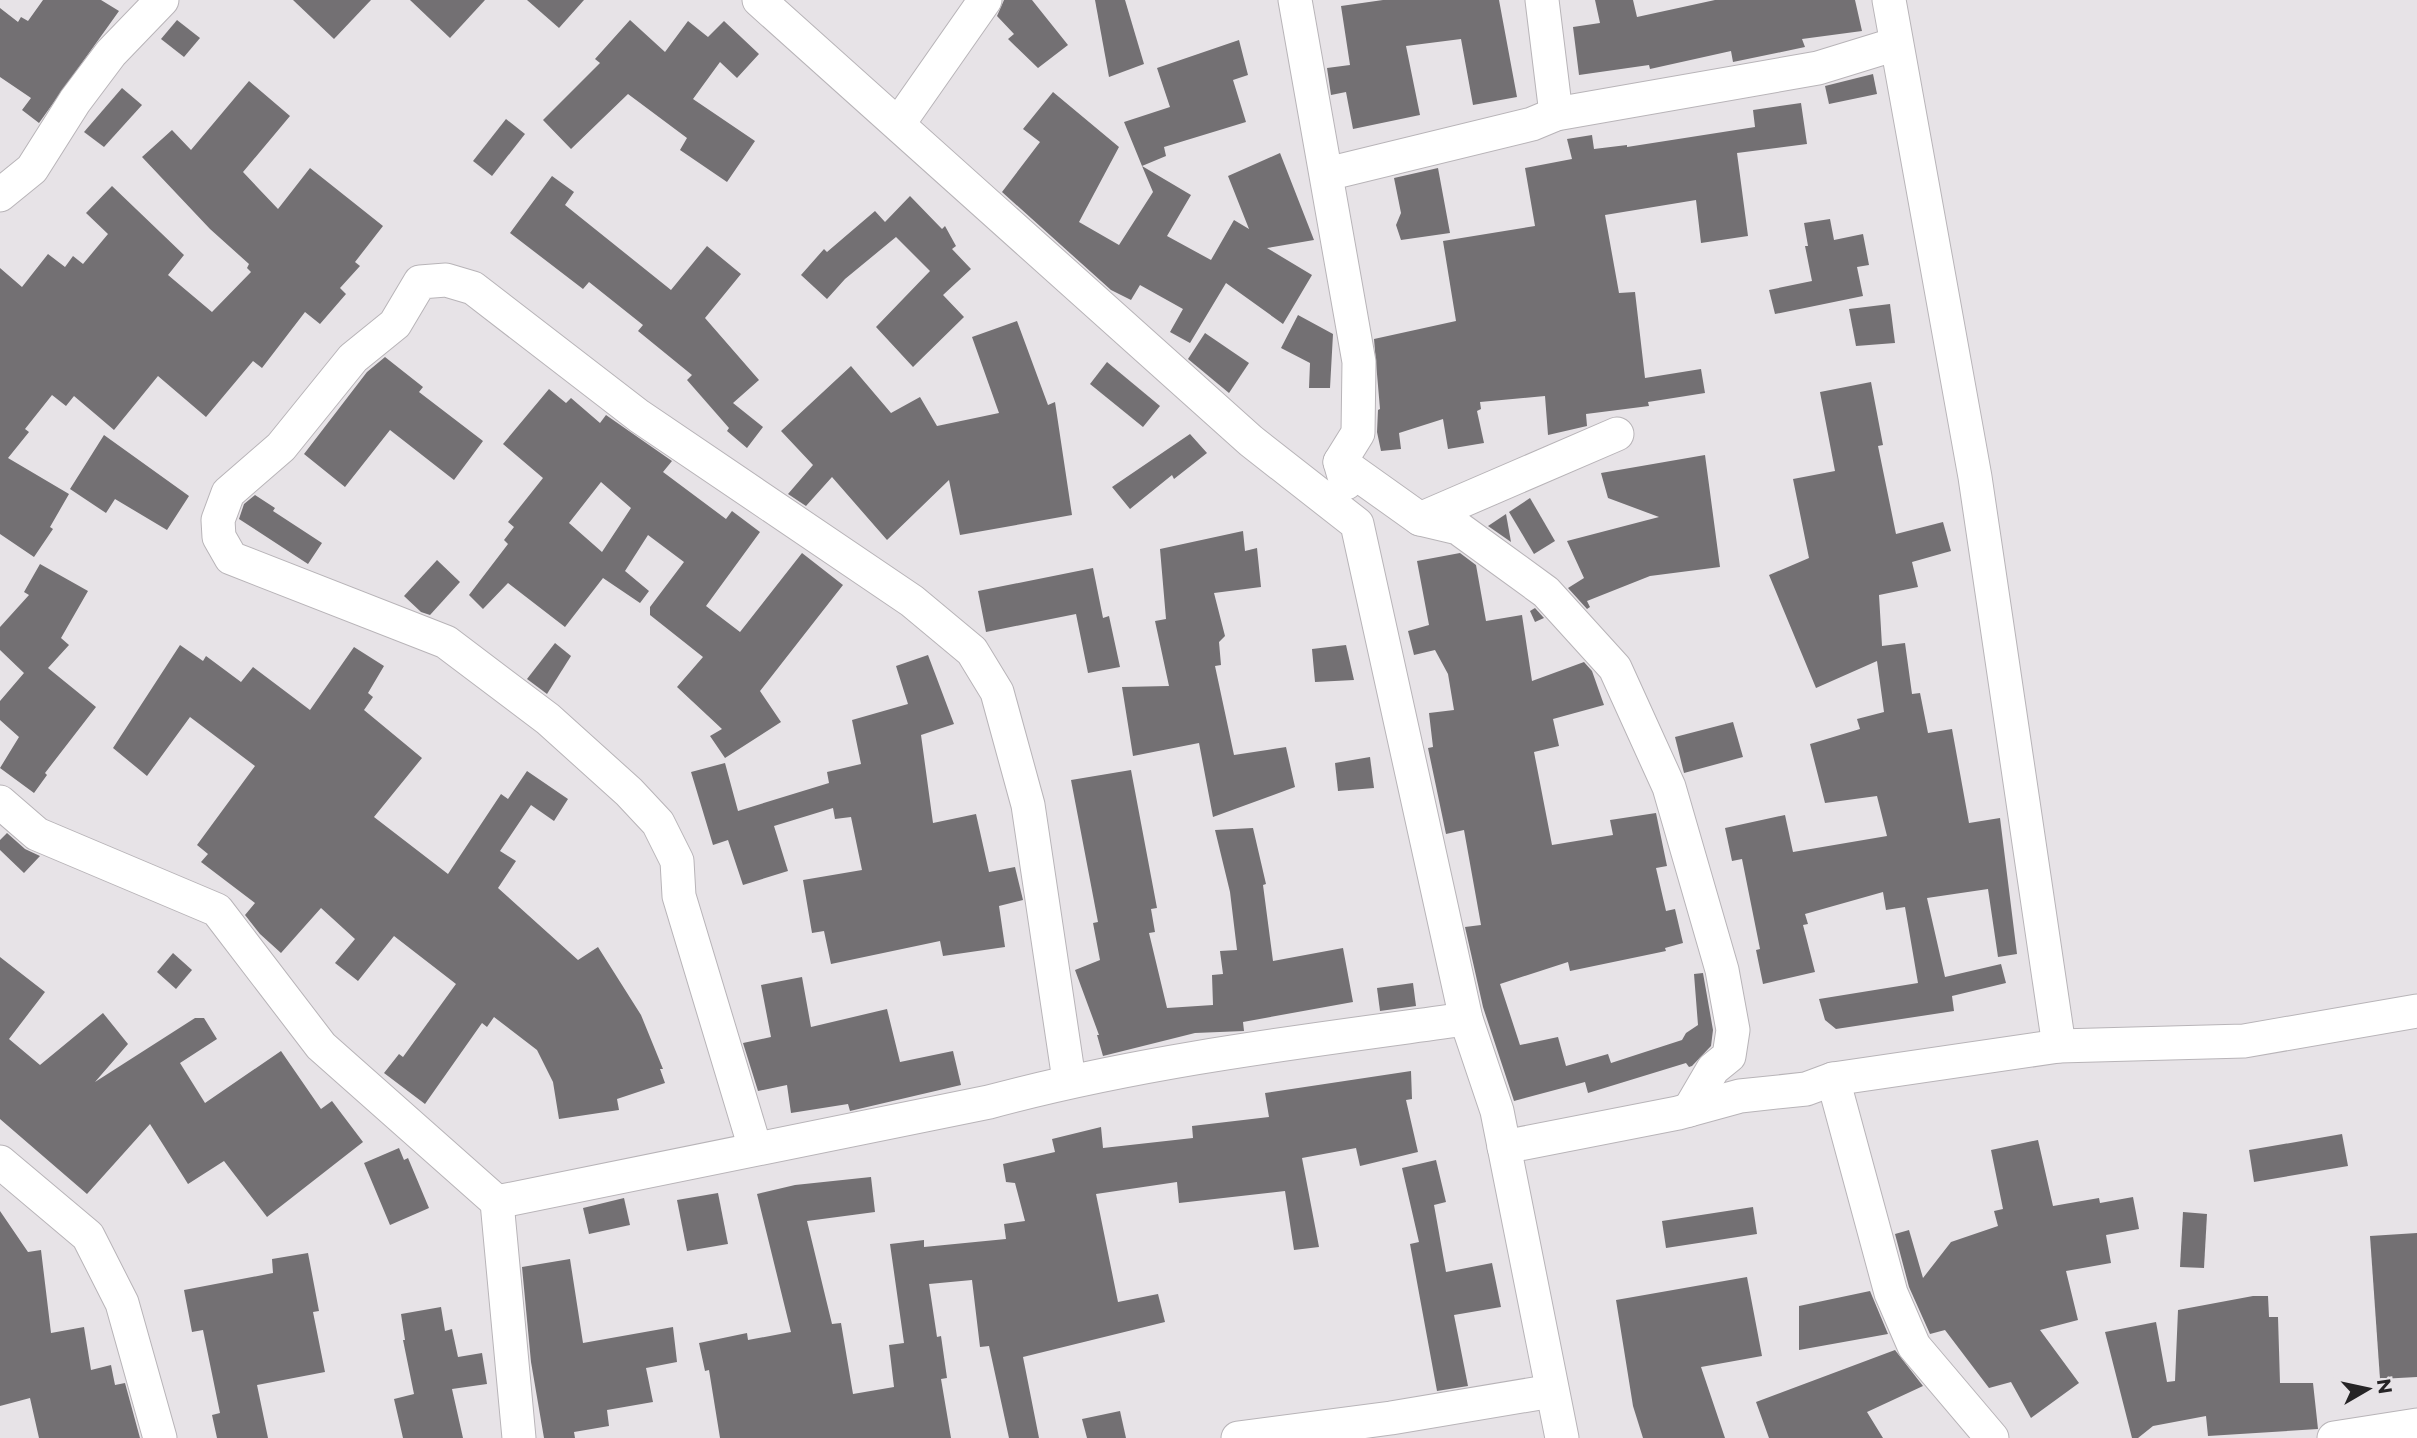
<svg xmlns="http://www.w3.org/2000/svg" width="2417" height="1438" font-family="Montserrat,sans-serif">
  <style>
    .building { fill: #737073; fill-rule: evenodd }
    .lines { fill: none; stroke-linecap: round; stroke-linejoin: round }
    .minor-casing { stroke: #b8b4b8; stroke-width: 35 }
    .minor { stroke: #fff; stroke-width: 33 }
  </style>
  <rect width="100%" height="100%" fill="#e7e3e7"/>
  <!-- building -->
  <g class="building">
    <polygon points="43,0 101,0 119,11 39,123 22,110 31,98 0,77 0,8 18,22 21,17 28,21"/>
    <polygon points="293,0 371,0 334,39"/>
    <polygon points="410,0 485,0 450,38"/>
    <polygon points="527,0 584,0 559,28"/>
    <polygon points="1004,0 1032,0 1068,45 1038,68 1008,39 1014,34 997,16"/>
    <polygon points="1095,0 1125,0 1144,64 1109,77"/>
    <polygon points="1383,0 1499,0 1517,97 1473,105 1461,39 1406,46 1420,115 1353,129 1346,92 1331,95 1327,68 1350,65 1341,6"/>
    <polygon points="1595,0 1633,0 1637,17 1715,0 1855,0 1862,31 1802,39 1805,47 1733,62 1731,51 1650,69 1649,65 1579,75 1573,27 1600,23"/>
    <polygon points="177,20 200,38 184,57 161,39"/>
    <polygon points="630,20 665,52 688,21 708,37 724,21 759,54 737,78 720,62 693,99 755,141 727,182 680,150 687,138 628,94 571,149 543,120 600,63 595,59"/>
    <polygon points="1239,40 1248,75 1233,80 1246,122 1164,147 1166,156 1142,166 1124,122 1170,107 1157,68"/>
    <polygon points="1873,74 1877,94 1829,104 1825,86"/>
    <polygon points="249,81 290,116 243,172 278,209 310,168 383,226 355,262 360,266 340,288 346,294 320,324 305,312 262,368 253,361 206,417 158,376 114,430 74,396 66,406 52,395 25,429 29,432 8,458 69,494 50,527 53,529 34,557 0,534 0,268 22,287 48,254 65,267 73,256 83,264 108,234 86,213 112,186 184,255 168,275 212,312 251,272 247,268 249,264 210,229 142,157 172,130 191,150"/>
    <polygon points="122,88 142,105 104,147 84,132"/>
    <polygon points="1053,92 1119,147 1079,222 1119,245 1153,192 1142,166 1191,195 1167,236 1211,260 1234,220 1249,229 1228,176 1280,153 1314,240 1267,248 1312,275 1283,324 1226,283 1190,343 1170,332 1183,309 1140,285 1131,300 1111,290 1002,192 1040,142 1023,129"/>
    <polygon points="1801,103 1807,144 1737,153 1748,236 1701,243 1696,200 1605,215 1619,293 1635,292 1645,378 1701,369 1705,393 1648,402 1649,406 1586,414 1587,426 1548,435 1545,396 1480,402 1481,409 1477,411 1484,443 1448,449 1443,419 1399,433 1401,449 1381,451 1377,432 1378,410 1380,409 1374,339 1456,321 1443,241 1535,226 1525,168 1572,159 1567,139 1592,135 1594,149 1627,145 1627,147 1755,127 1753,110"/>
    <polygon points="506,119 525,134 492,176 473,161"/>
    <polygon points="1438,168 1450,233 1401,240 1396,225 1401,213 1394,178"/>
    <polygon points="552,176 574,192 565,205 671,290 707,246 741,274 705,318 759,380 733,403 763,427 747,448 727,431 729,428 687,380 692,375 638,331 643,325 589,282 583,289 510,233"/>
    <polygon points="910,196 942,229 945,226 956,246 952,249 971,269 943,295 964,317 913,367 876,327 930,271 896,237 845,279 827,299 801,275 824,249 827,252 875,211 885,222"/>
    <polygon points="1830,219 1834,240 1863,234 1869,265 1857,267 1863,296 1775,314 1769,290 1812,281 1805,246 1808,246 1804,223"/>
    <polygon points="1890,304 1895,343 1856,346 1849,309"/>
    <polygon points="1298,315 1333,334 1330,388 1309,388 1310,363 1281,348"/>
    <polygon points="1017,321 1048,405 1055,402 1072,515 960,535 949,480 887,540 832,477 806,506 788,494 813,465 781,431 851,366 891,413 920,397 937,426 999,413 972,337"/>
    <polygon points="1205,333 1249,363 1229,393 1188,359"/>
    <polygon points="385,357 423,387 419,392 483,441 454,480 390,430 345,487 304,454 367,372"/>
    <polygon points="1107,362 1160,406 1143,427 1090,384"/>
    <polygon points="1871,382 1883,445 1878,446 1896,534 1943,522 1951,551 1912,562 1918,587 1879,595 1882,646 1905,643 1912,694 1920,693 1928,733 1952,729 1969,823 2000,818 2017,954 1998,957 1988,889 1927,898 1945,977 2001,964 2006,983 1952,996 1954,1011 1836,1029 1825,1020 1819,999 1918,983 1905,907 1886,910 1883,892 1805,914 1808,924 1803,925 1815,972 1763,984 1756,950 1760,949 1742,859 1732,861 1725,828 1785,815 1793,852 1887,836 1877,796 1825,803 1810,744 1860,729 1857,719 1884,712 1877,661 1816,688 1769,575 1809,558 1793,479 1835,471 1820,392"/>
    <path d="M549,389L566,403L571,398L600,423L606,415L672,461L663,472L726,519L732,511L760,532L706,606L740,632L802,553L843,585L760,691L781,722L725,758L710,736L722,729L677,687L703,657L650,615V607L684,562L648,535L625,571L649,591L640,603L603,578L565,627L508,583L483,609L469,595L508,544L504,540L514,527L508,522L543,478L503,444ZM601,482L631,508L602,552L569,523Z"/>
    <polygon points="1190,434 1207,453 1174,479 1172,475 1130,509 1112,487"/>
    <polygon points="104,435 189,496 167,530 115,499 106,513 70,489"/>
    <polygon points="1705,455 1720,567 1650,576 1587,601 1590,607 1587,609 1568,588 1584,578 1567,541 1659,517 1608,498 1601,473"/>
    <polygon points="255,495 275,508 273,511 322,543 308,564 239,519 244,504"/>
    <polygon points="1530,498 1555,541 1534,554 1509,512"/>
    <polygon points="1506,514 1511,542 1488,526"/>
    <polygon points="1243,531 1245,551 1257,548 1261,587 1214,593 1225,636 1219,642 1221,665 1215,666 1234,755 1286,747 1295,787 1213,817 1199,743 1133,756 1122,687 1169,686 1155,621 1166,619 1160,549"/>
    <polygon points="1460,553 1476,565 1486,621 1522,615 1532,681 1584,662 1592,671 1604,705 1553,719 1559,746 1534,752 1552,845 1613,835 1610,820 1656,813 1667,866 1656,868 1666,911 1675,909 1683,943 1665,948 1666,951 1570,971 1568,962 1500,984 1520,1045 1558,1037 1566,1066 1608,1054 1611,1063 1682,1040 1686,1033 1698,1025 1694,974 1703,973 1713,1030 1711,1046 1692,1066 1689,1067 1686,1063 1588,1093 1585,1082 1514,1101 1483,1007 1465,927 1481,925 1464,830 1446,834 1428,748 1433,747 1429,713 1454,710 1448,674 1435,650 1414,655 1408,631 1429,625 1417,561"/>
    <polygon points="437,560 460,582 430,615 421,612 404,596"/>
    <polygon points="40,564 88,591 61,638 69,645 48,668 96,707 45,773 47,775 34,793 0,768 19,737 0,720 0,701 24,673 0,650 0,627 29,595 24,592"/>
    <polygon points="1093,568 1103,618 1109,616 1120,667 1088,673 1076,614 986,632 978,591"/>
    <polygon points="1535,608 1544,618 1535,622 1530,611"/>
    <polygon points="555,643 571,656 547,694 527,679"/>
    <polygon points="180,645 203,661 206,656 241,682 253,667 310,710 354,647 384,666 368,693 373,697 364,710 422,758 374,817 448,874 501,794 508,799 527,771 568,799 554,821 531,805 500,851 516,861 498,888 578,960 598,947 641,1015 663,1069 660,1069 665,1083 617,1099 619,1110 559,1119 553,1082 537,1050 494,1017 487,1027 482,1023 425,1104 384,1073 399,1054 403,1057 456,984 394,936 358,981 335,963 355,939 321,908 281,953 260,934 245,915 255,903 201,862 208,854 197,845 255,766 190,717 147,776 113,748"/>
    <polygon points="1346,645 1354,680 1315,682 1312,649"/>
    <polygon points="928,655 954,724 921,735 933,823 976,814 989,872 1015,867 1023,900 999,906 1005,947 943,956 940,941 831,964 824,931 812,933 803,880 862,870 851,817 835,819 833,808 774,826 788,871 743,885 728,840 713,845 691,772 725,763 738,811 829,783 827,772 861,764 852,720 908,704 896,666"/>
    <polygon points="1733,722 1743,757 1684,773 1675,737"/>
    <polygon points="1370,757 1374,788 1338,791 1335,763"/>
    <polygon points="1131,770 1157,908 1151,909 1155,932 1149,933 1167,1008 1213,1005 1212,975 1223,974 1220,951 1237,950 1230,892 1215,830 1253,828 1266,884 1263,885 1273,961 1343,948 1353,1002 1243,1022 1244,1031 1195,1033 1103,1056 1097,1035 1099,1035 1075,970 1100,960 1093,923 1098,922 1071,780"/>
    <polygon points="7,833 25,849 40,856 24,873 0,850 0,840"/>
    <polygon points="173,953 192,970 176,989 157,972"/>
    <polygon points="0,957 45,992 9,1039 40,1065 103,1013 128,1044 95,1082 195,1018 204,1018 217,1039 180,1063 205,1103 281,1051 321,1109 332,1101 363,1142 267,1217 224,1161 188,1184 150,1124 87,1194 0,1119"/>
    <polygon points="802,977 811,1027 887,1009 900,1062 953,1051 961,1085 850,1111 848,1104 791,1113 787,1085 758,1091 743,1043 771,1037 761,985"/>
    <polygon points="1413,983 1416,1006 1380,1011 1377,988"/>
    <polygon points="1411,1071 1412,1099 1406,1100 1418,1152 1360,1166 1356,1148 1302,1158 1319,1247 1294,1250 1285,1191 1179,1203 1177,1182 1096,1194 1118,1302 1158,1294 1165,1322 1023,1357 1039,1438 1009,1438 989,1346 980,1347 972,1280 929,1284 937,1337 941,1336 947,1378 941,1379 951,1438 720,1438 709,1370 705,1371 699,1343 747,1333 748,1340 791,1332 757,1194 795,1185 871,1177 875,1212 807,1221 832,1324 841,1323 853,1394 894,1387 889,1345 904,1343 890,1244 924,1240 924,1247 1006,1239 1004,1224 1025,1221 1015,1183 1006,1182 1003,1164 1055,1152 1052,1139 1101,1127 1103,1148 1193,1138 1192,1126 1269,1117 1265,1093"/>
    <polygon points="2342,1134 2348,1166 2254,1182 2249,1150"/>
    <polygon points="2038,1140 2053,1206 2099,1198 2100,1203 2133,1197 2139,1229 2106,1235 2111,1263 2066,1271 2078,1320 2040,1330 2079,1383 2031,1418 2011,1382 1989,1388 1945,1330 1930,1334 1909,1287 1895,1234 1909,1230 1923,1278 1951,1242 1998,1226 1994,1211 2003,1209 1991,1150"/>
    <polygon points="399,1148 404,1160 408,1158 429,1208 390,1225 364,1163"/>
    <polygon points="1436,1160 1446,1202 1434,1205 1446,1272 1492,1263 1501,1307 1454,1315 1468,1386 1437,1391 1410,1244 1419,1242 1402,1168"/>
    <polygon points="718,1193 728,1244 687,1251 677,1200"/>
    <polygon points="624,1198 630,1225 589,1234 583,1208"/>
    <polygon points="1753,1207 1757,1234 1666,1248 1662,1221"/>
    <polygon points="0,1211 28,1252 41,1250 51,1333 84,1327 91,1370 111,1365 115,1385 125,1383 140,1438 39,1438 30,1398 0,1406"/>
    <polygon points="2183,1212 2207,1214 2204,1268 2180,1267"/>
    <polygon points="2417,1233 2417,1377 2380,1379 2370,1236"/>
    <polygon points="308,1253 319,1311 313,1312 325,1372 257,1385 268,1438 217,1438 212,1415 220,1413 203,1330 192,1332 184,1290 273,1273 272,1259"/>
    <polygon points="570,1259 583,1343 673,1327 677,1362 646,1368 653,1402 607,1410 609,1426 574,1432 575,1438 544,1438 531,1362 522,1267"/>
    <polygon points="1747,1277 1762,1356 1701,1367 1725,1438 1643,1438 1633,1406 1616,1300"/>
    <polygon points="1870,1291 1888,1334 1799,1350 1799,1306"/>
    <polygon points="2253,1296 2268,1296 2269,1317 2278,1317 2280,1383 2313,1383 2318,1429 2208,1436 2206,1416 2153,1426 2138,1438 2132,1438 2105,1332 2156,1322 2167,1382 2175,1381 2178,1310"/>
    <polygon points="441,1307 445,1331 452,1329 458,1357 482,1353 487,1384 452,1389 463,1438 403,1438 394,1399 414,1394 403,1340 405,1340 401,1314"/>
    <polygon points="1895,1350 1923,1386 1867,1412 1883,1438 1769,1438 1756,1402"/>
    <polygon points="1120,1411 1126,1438 1087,1438 1082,1419"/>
  </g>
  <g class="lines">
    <!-- minor casing -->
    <g class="minor-casing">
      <g id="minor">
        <polyline points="759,0 1251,441 1357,524 1466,1019 1497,1111 1562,1438"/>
        <polyline points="1295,0 1359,362 1358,433 1340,462 1346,483"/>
        <polyline points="1542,0 1556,114"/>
        <polyline points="1889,0 1975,477 2059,1046"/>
        <polyline points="899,123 985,0"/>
        <polyline points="1327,174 1532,124 1556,114 1818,68 1896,44"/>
        <polyline points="0,195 32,169 75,101 111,53 162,0"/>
        <polyline points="1340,462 1420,519 1458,528 1546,592 1615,668 1669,787 1722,970 1733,1030 1729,1056 1713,1069 1689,1110"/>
        <polyline points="1420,519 1617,434"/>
        <polyline points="0,802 37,834 217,910 321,1046 497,1202 519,1438"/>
        <polyline points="1833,1079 1891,1293 1914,1346 1992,1438"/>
        <polyline points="1504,1147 1678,1113 1740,1096 1806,1089 1833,1079 2059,1046 2244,1041 2417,1011"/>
        <polyline points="755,1148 679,896 677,861 658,823 629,792 548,719 446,642 231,558 219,537 218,520 228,493 281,447 353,358 395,324 420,282 446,280 473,288 639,416 912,601 972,651 997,692 1028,805 1069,1080"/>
        <polyline points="0,1162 88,1236 122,1303 160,1438"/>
        <path d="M497,1202L989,1102C1144,1060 1306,1041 1466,1019"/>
        <polyline points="1238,1438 1391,1418 1552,1391"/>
        <polyline points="2334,1438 2417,1425"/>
      </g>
    </g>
    <!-- minor -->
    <use href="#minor" class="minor"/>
  </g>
  <!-- north arrow -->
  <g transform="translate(2368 1389) rotate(81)" stroke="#e7e3e7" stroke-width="5" paint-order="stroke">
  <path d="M0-5L12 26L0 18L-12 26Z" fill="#262426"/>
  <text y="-10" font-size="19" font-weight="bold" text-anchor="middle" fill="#262426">N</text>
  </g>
</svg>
